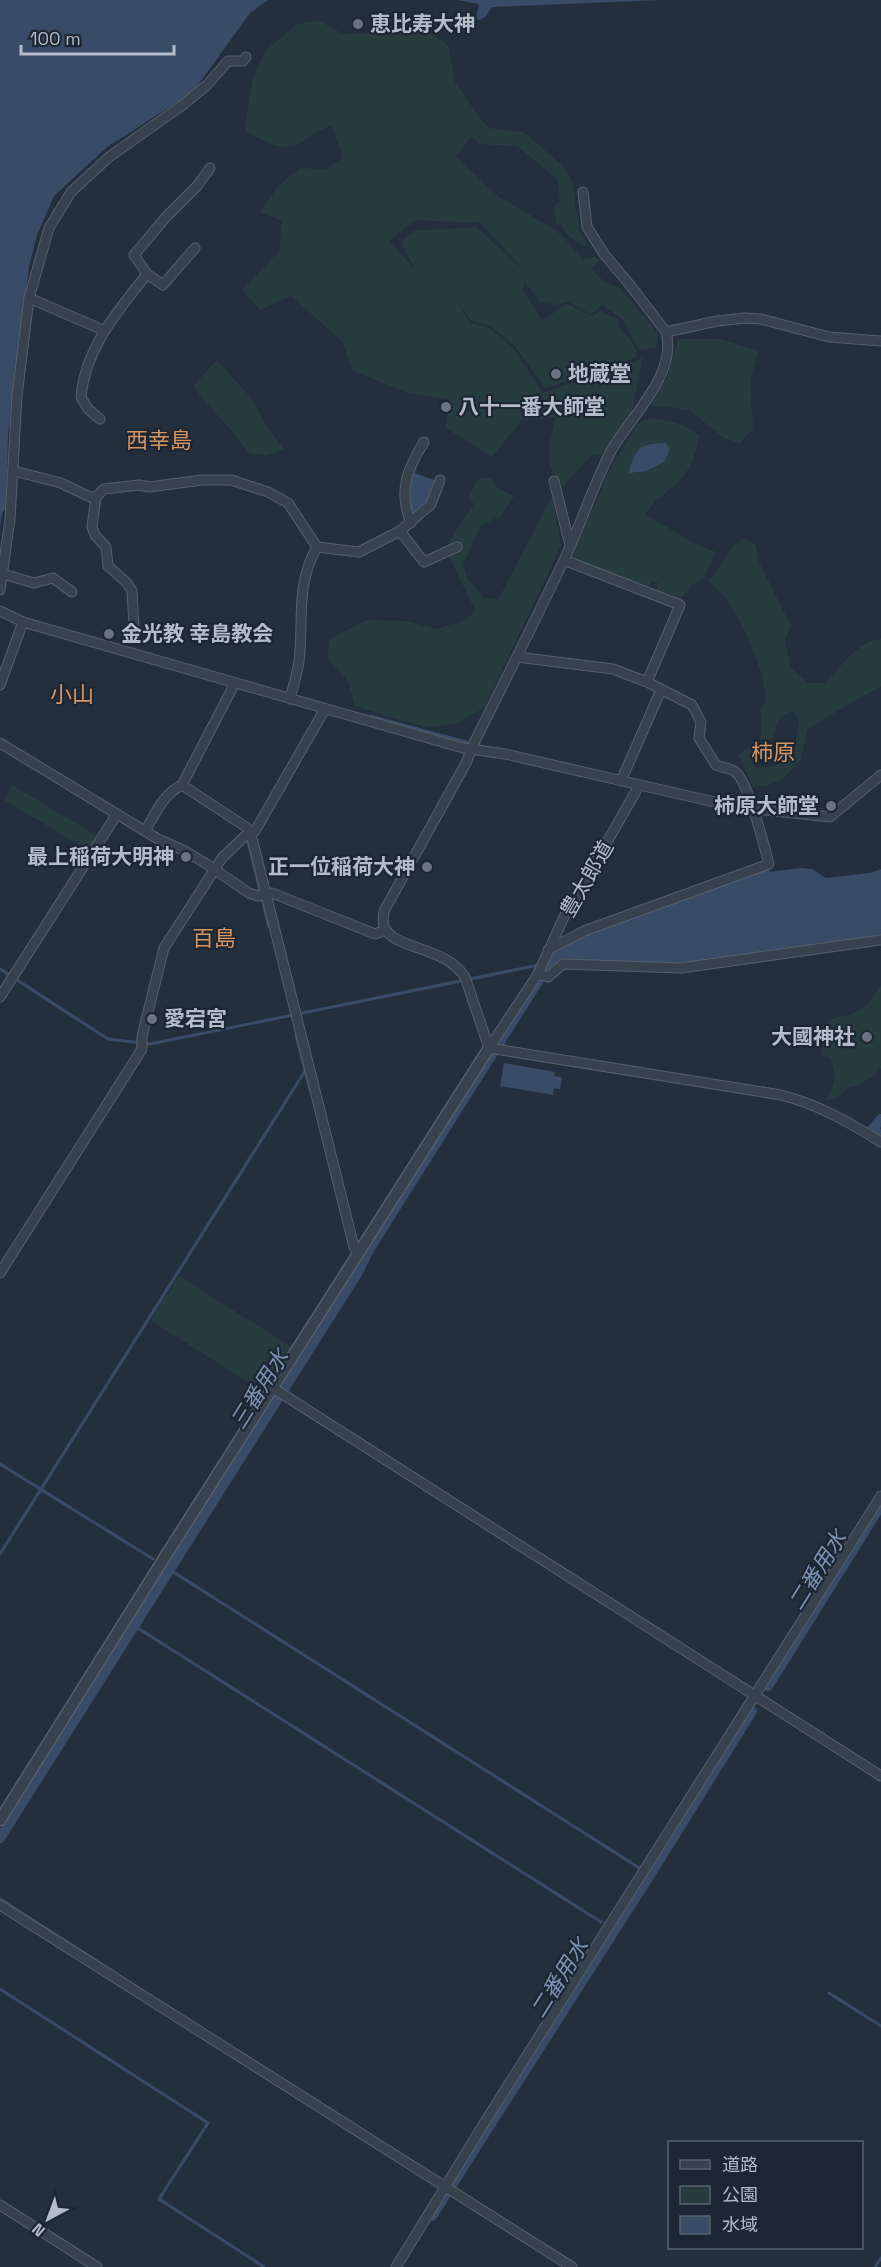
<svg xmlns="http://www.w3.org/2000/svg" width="881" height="2267" font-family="'Space Grotesk','Noto Sans JP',sans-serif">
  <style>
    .green { fill: #263c3f; fill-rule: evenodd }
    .water { fill: #394c67 }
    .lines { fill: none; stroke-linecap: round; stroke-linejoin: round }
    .stream { stroke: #394c67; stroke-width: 3 }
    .canal { stroke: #394c67; stroke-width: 10 }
    .minor-casing { stroke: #565f6c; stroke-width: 11 }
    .tertiary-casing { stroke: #565f6c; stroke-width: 13 }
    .minor { stroke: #38414e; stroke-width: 9 }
    .tertiary { stroke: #38414e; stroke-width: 10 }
    .worship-dot { fill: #6b7280; stroke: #1d2633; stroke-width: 2 }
    .labels { text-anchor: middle; stroke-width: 4.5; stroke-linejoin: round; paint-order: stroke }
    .poi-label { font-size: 21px; font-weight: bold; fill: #b4bcc9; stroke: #1d2633; text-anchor: start }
    .street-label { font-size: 21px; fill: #b4bcc9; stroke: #1d2633 }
    .neighbourhood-label { font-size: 22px; fill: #d59563; stroke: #1d2633 }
    .water-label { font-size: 22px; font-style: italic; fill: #7c92b1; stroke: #1d2633 }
  </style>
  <rect width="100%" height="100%" fill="#242f3e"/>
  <!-- green -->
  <g class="green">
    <path d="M320,21L341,33L371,34L389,26L417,24L449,46L455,82L481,120L489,128L524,132L564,167L572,180L579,229L587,245L583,246L565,233L562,225L556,223L554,206L560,201L557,179L517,146L480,144L471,137L456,157L499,197L556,230L584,259L596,257L599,260L591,269L606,283L619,287L658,334L656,348L639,350L623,320L603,305L591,314L568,302L555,305L540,302L526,283V275L523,291L542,320L568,304L593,316L600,311L618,319L619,327C628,337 636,344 637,357L545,388L515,346L490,326L472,321L456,301L470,323L490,328L514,349L543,393L643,358L631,415L604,454L591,456L562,487C541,455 550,451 555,418L522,420L492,457L446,428L450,400L406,392L353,371L342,341L291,296L260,310L242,290L279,251L282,221L260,212L279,185L300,168L325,169L343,158L332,126C318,129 311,137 299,144C281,153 260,139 245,130L252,81L265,51L297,24ZM415,220L480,223L527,273L476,227L414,231L401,242L414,268L389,241Z"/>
    <polygon points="678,339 720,339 758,351 750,381 753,429 740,443 724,438 689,410 651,405 667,378"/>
    <path d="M217,360L252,399L266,425L284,449L267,456L249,453C233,429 210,410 193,386Z"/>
    <path d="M651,418C670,420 683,424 699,435C698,449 691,468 681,479C670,493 653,498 646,515L698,545L716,552L704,578L692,585L680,600L657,591L658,583L652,581L648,587L576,560L572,555L612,465L638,424ZM658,443H666L664,462L646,471V444Z"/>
    <polygon points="490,478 497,487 514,496 501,516 481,525 463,565 467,578 484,598 498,600 552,496 561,546 484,708 457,723 428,728 355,706 348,681 327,658 330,639 366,620 407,621 437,629 468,619 475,610 450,559 449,541 474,504 468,497 478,479"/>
    <path d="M744,538L755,544L759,562L791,626L785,640L791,668L808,683H824C840,669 858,640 881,639V686L808,728L801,760L781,780L769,785L753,787L738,755L755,743L759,746L752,752L750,757L755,767C772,770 788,761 795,744C797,737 797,727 799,720L793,711C779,715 776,723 773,737L764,743L761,739V709L766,700L762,675L748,637L728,600L709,581L734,545Z"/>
    <polygon points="12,785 99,837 90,851 4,800"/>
    <path d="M881,986V1068L875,1075L857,1086L848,1088L837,1098L826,1100C836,1082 837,1077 830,1057L821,1056L823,1040L820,1028C834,1013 851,1018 863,1008C869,1003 875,993 881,986Z"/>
    <polygon points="179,1276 293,1348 265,1393 150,1320"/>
  </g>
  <!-- water -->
  <g class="water">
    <polygon points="0,0 268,0 250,13 193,92 107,147 54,196 37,235 29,266 8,434 6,508 2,513 0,528"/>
    <polygon points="457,0 661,0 492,7 485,17 479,20 476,18 479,4"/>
    <path d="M666,443L670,449L664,462L646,471L629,473C635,448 640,443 666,443Z"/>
    <polygon points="412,472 434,480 426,503 413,516 409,505"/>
    <polygon points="769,868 770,872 800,868 812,869 826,878 870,873 881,869 881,936 684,963 561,961 547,972 542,971 554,950 586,934"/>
    <polygon points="504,1063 555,1072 554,1076 562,1077 560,1089 554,1088 553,1095 500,1086"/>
  </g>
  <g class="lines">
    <!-- stream -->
    <g class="stream">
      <polyline points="370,716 484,747"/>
      <polyline points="247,837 269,927"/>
      <polyline points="0,969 108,1039 150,1044 539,965"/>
      <polyline points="296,1035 310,1090"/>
      <polyline points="0,1464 153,1559"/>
      <polyline points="0,1554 305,1071"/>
      <polyline points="167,1568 641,1869"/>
      <polyline points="133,1625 601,1922"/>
      <polyline points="0,1899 117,1974"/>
      <polyline points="0,1989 208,2123 159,2199 264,2267"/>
      <polyline points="829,1993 881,2026"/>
      <polyline points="875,2267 881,2258"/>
    </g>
    <!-- canal -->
    <g class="canal">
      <polyline points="881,1119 872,1130 881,1135"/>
      <polyline points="768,1686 881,1505"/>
      <polyline points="0,1838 358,1272 370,1248 547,967"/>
      <polyline points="432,2216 650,1875 752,1711"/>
    </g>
    <!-- minor casing -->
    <g class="minor-casing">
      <g id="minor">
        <polyline points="195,248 163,285 147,274 134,255 166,217 197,186 210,168"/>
        <polyline points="29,298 103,330"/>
        <polyline points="666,332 717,321 745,318 761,319 829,337 881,341"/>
        <path d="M100,419L88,409L81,397C85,348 118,311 147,274"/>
        <path d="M14,471L61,483L90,497H96L104,489L139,485L149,487L202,480H231L268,492L288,503L317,547C295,586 304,620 299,662C297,674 293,687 290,699"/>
        <polyline points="554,481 570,545"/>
        <polyline points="96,497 92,527 95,535 106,547 108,566 127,583 132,591 134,626"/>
        <path d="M411,523C398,492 407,469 424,442"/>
        <polyline points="400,531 424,562 457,547"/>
        <polyline points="317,547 359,552 400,531 431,504 440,480"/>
        <polyline points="564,560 680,605 647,682"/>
        <polyline points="3,574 34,583 53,578 72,592"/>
        <polyline points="0,590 10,519 17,396 29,298 49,228 71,192 109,157 184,104 207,85 228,61 243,61 246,57"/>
        <polyline points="0,611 23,622 463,748 505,754 736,807 830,817 881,775"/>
        <path d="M517,657L613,669L647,682L692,705L701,722L699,738L716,765C721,767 729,768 734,771C748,779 764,846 769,864L584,931L548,950"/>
        <polyline points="0,685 23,622"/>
        <polyline points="325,709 255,831 251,834 354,1247 359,1253"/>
        <polyline points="0,743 158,839 183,850 205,863 249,893 258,896 272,893 375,934 386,930"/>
        <polyline points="621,781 661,690"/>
        <path d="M145,831C156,813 163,794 182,785"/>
        <polyline points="538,974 548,977 563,964 681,968 881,940"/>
        <polyline points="0,997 117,814"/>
        <path d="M489,1048L465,977C446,947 399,950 386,930C382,925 383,917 384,911L466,763L474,743C504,683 534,623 563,562C580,527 592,488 610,453C628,419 678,375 666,332L630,285L604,254L587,227L583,192"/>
        <path d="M489,1048L781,1095C817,1104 849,1122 881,1142"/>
        <polyline points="489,1048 538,974 564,917 639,786"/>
        <polyline points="0,1273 142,1049 142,1036 164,948 222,858 245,836 251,834 246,827 182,785 235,683"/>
        <polyline points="273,1388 881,1776"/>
        <polyline points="0,1905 572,2267"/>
        <polyline points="0,2205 97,2267"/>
        <polyline points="396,2267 483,2125 881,1496"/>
      </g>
    </g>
    <!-- tertiary casing -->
    <g class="tertiary-casing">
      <polyline id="tertiary" points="0,1820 168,1552 489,1048"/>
    </g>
    <!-- minor -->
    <use href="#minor" class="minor"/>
    <!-- tertiary -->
    <use href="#tertiary" class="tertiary"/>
  </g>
  <!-- markers -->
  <g class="worship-dot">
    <circle cx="358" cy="24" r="6"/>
    <circle cx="556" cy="374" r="6"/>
    <circle cx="446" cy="407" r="6"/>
    <circle cx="109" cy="634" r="6"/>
    <circle cx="831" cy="806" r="6"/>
    <circle cx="186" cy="857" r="6"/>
    <circle cx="427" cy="867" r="6"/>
    <circle cx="152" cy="1019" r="6"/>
    <circle cx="867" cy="1037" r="6"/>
  </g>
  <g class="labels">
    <!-- poi labels -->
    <g class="poi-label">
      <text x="370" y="31">恵比寿大神</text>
      <text x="568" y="381">地蔵堂</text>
      <text x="458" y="414">八十一番大師堂</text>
      <text x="121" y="641">金光教 幸島教会</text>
      <text x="819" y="813" text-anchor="end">柿原大師堂</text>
      <text x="174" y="864" text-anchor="end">最上稲荷大明神</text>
      <text x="415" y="874" text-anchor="end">正一位稲荷大神</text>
      <text x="164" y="1026">愛宕宮</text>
      <text x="855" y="1044" text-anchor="end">大國神社</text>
    </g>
    <!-- street labels -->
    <g class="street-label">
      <text transform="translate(587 879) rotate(-60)" y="7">豊太郎道</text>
    </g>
    <!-- neighbourhood labels -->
    <g class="neighbourhood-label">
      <text x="159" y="448">西幸島</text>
      <text x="72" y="702">小山</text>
      <text x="773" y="760">柿原</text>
      <text x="214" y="946">百島</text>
    </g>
    <!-- water labels -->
    <g class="water-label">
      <text transform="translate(259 1389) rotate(-58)" y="8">三番用水</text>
      <text transform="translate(817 1570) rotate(-58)" y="8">二番用水</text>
      <text transform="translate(559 1978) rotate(-58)" y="8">二番用水</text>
    </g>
  </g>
  <!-- legend -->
  <rect x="668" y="2141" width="195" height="108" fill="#1d2633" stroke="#59626f" stroke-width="1.5"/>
  <rect x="680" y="2160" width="30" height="9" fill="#38414e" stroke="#59626f" stroke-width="1.5"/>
  <text x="722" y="2171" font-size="18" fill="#b4bcc9">道路</text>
  <rect x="680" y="2186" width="30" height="18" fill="#263c3f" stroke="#59626f" stroke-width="1.5"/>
  <text x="722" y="2201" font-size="18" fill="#b4bcc9">公園</text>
  <rect x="680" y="2216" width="30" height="18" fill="#394c67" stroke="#59626f" stroke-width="1.5"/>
  <text x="722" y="2231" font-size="18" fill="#b4bcc9">水域</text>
  <!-- north arrow -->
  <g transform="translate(48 2219) rotate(221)" stroke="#1d2633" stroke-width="4.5" paint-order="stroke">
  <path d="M0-4.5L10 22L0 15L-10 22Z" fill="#b4bcc9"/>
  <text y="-9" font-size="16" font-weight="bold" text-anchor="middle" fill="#b4bcc9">N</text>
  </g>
  <!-- scale -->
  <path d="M21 45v9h153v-9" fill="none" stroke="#b4bcc9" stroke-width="3"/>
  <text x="30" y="45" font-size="18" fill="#b4bcc9" stroke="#1d2633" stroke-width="4.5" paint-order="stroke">100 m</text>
</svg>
